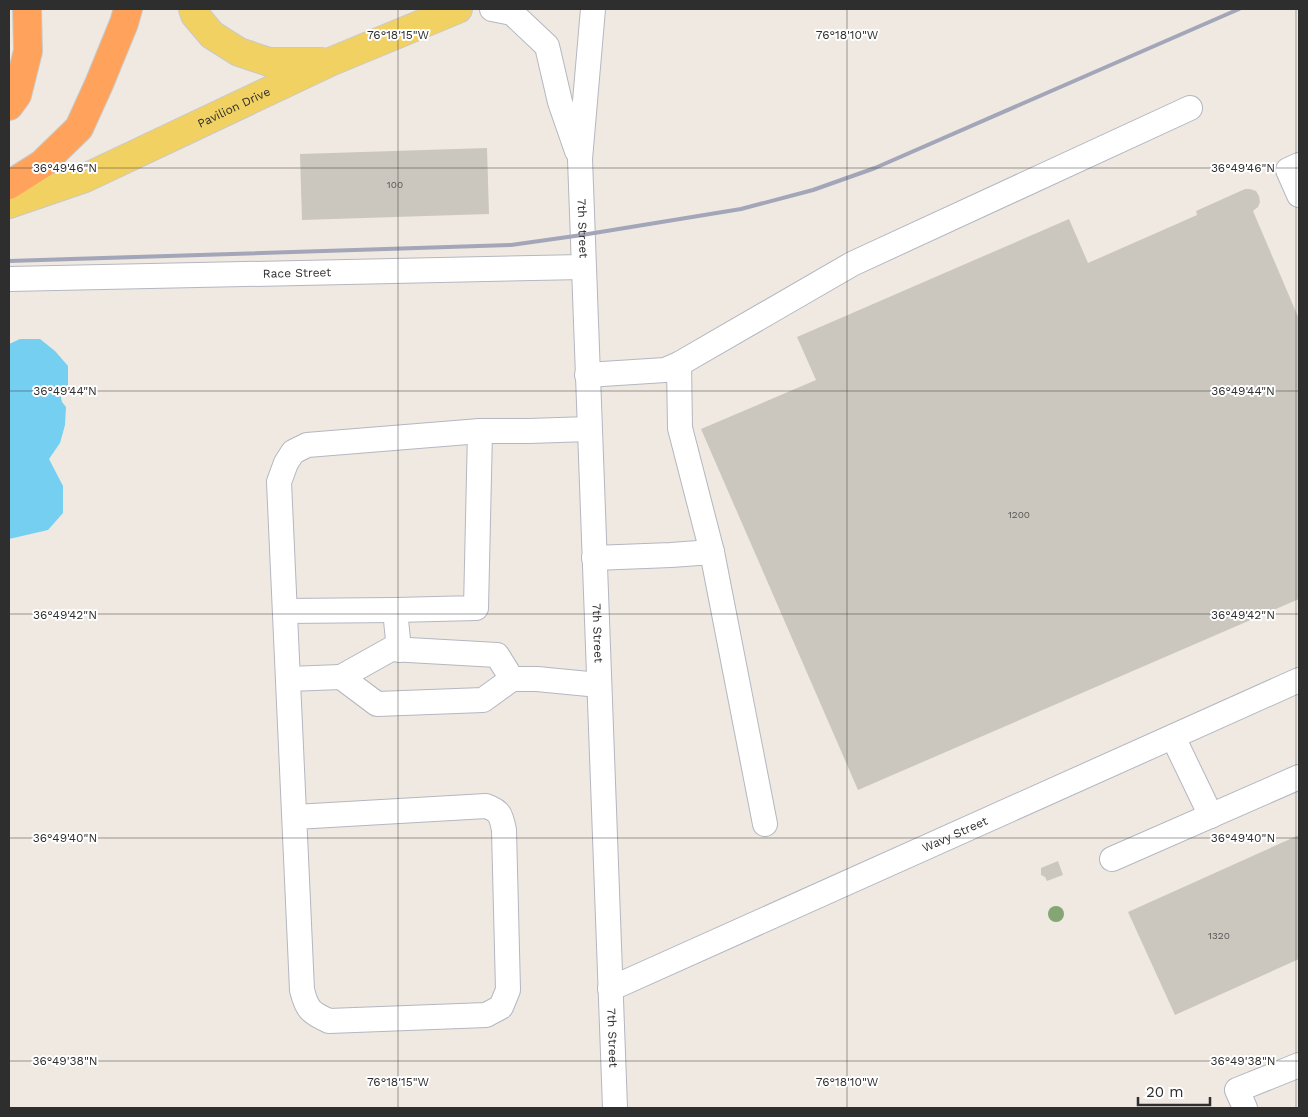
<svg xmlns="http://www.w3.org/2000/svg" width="1308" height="1117" font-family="'Work Sans',sans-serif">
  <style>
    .water { fill: #75cff0 }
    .building { fill: #cbc7bf }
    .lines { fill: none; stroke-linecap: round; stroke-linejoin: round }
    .minor-casing { stroke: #b4b7c1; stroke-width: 26 }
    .major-casing { stroke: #c9c9c9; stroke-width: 30 }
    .highway-casing { stroke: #c9c9c9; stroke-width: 30 }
    .minor { stroke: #fff; stroke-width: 24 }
    .major { stroke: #f2d163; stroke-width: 28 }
    .highway { stroke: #ffa35c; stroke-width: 28 }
    .rail { stroke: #a3a6b8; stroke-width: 4 }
    .tree { fill: #84a574 }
    .ticks { fill: none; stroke: #2e2e2e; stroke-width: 1; stroke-opacity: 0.45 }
    .labels { text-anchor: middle; stroke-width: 4; stroke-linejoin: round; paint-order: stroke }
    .number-label { font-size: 10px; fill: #555452 }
    .street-label { font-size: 12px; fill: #2e2e2e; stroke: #fff }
    .ticks-label { font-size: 12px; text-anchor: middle; fill: #2e2e2e; stroke: #fff; stroke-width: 4; stroke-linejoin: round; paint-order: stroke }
  </style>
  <rect width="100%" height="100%" fill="#efe9e1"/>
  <!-- water -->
  <polygon class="water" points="20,339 40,339 55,351 68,366 68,385 59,389 62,402 66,407 65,425 60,443 49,459 63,486 63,513 48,530 9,539 9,344"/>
  <!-- building -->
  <g class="building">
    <polygon points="487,148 489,214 302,220 300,154"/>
    <polygon points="1245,189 1250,189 1256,191 1259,196 1260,202 1258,207 1253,211 1299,319 1299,599 858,790 701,429 816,380 797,337 1069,219 1088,263 1197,215 1196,211"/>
    <polygon points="1299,835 1299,959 1175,1015 1128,912"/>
    <polygon points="1058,861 1063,875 1047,881 1045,877 1041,875 1041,868"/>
  </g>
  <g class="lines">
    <!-- minor casing -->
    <g class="minor-casing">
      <g id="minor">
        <polyline points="492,9 512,13 547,46 560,102 577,151"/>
        <path id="s1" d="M593,9L580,159L615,1108"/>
        <polyline points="1299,165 1288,170 1299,195"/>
        <path id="s2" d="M9,279L583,267"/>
        <polyline points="679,364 680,428 712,552"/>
        <polyline points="587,375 665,370 679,364 852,264 1190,108"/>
        <polyline points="594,558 671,555 712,552 765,824"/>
        <polyline points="285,611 395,610"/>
        <polyline points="399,650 395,610 476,608 480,431 529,431 589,429"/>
        <polyline points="288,679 341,677"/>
        <polyline points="512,679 497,655 391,649 341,677 377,704 483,700 512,679 537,679 599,685"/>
        <polyline points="1173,737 1211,816"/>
        <path d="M295,817L486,806C500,811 501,815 504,830L508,990L501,1007L486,1015L329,1021C311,1013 307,1010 302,990L279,482L286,463L293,452L307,445L480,431"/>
        <polyline points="1112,859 1299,777"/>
        <path id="s3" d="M610,989L1299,680"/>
        <polyline points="1245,1108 1237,1090 1299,1065"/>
      </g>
    </g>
    <!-- major casing -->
    <g class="major-casing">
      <g id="major">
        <polyline points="193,9 195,15 212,35 239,52 269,62 321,62"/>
        <path id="s4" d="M9,204L85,178L330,62L458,9"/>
      </g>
    </g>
    <!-- highway casing -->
    <g class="highway-casing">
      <g id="highway">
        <polyline points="9,106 17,95 28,51 27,9"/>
        <polyline points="9,185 42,164 79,128 99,84 124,23 128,9"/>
      </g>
    </g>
    <!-- minor -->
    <use href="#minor" class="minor"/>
    <!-- major -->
    <use href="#major" class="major"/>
    <!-- highway -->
    <use href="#highway" class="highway"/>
    <!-- rail -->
    <polyline class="rail" points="9,261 511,245 582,235 741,209 813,190 875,168 1239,9"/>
  </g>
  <!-- trees -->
  <circle class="tree" cx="1056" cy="914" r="8"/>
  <!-- ticks -->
  <path class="ticks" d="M398,9V1108M847,9V1108M1296,9V1108M9,168H1299M9,391H1299M9,614H1299M9,838H1299M9,1061H1299"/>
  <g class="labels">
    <!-- number labels -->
    <g class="number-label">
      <text x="395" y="188">100</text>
      <text x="1019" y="518">1200</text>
      <text x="1219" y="939">1320</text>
    </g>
    <!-- street labels -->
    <g class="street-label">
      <text dy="4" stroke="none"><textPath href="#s4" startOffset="245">Pavilion Drive</textPath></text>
      <text dy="4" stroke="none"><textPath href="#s1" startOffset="220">7th Street</textPath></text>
      <text dy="4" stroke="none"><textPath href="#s2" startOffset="288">Race Street</textPath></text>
      <text dy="4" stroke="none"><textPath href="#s1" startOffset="625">7th Street</textPath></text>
      <text dy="4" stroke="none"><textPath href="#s3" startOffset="378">Wavy Street</textPath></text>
      <text dy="4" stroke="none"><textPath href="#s1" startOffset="1030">7th Street</textPath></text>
    </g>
  </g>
  <g class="ticks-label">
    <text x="398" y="39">76°18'15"W</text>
    <text x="847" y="39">76°18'10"W</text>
    <text x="65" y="172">36°49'46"N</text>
    <text x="1243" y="172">36°49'46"N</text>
    <text x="65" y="395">36°49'44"N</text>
    <text x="1243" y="395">36°49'44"N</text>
    <text x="65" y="619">36°49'42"N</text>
    <text x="1243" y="619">36°49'42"N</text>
    <text x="65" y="842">36°49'40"N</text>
    <text x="1243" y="842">36°49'40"N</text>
    <text x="65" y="1065">36°49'38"N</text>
    <text x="1243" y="1065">36°49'38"N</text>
    <text x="398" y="1086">76°18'15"W</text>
    <text x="847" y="1086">76°18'10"W</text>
  </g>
  <!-- border -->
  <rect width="1308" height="1117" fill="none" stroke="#2e2e2e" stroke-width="20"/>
  <!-- scale -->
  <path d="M1138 1097v8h72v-8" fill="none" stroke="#2e2e2e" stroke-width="2.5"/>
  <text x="1146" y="1097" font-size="15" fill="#2e2e2e" stroke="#ffffff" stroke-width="4" paint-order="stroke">20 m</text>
</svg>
